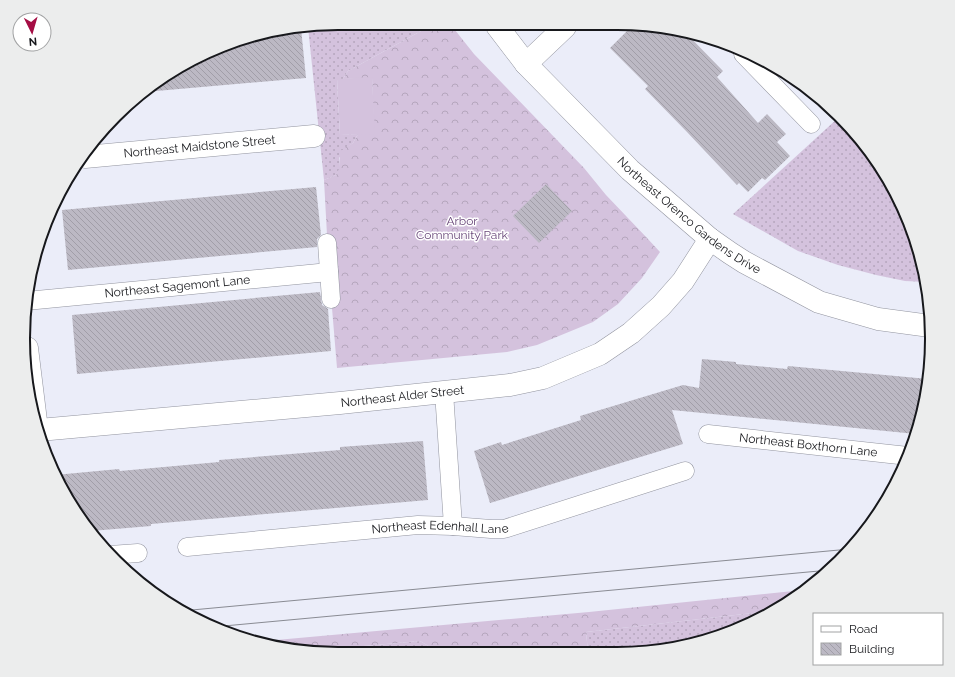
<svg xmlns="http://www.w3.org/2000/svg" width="955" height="677" font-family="Raleway,sans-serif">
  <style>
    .grass { fill: url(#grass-dots) }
    .forest { fill: url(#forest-crowns) }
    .green { fill: #d4c2dd }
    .building { fill: url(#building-back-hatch) }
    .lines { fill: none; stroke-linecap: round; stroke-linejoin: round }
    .lane-casing { stroke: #92949f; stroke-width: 19 }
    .street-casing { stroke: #92949f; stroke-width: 23 }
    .lane { stroke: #fff; stroke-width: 18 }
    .street { stroke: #fff; stroke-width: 22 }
    .tram { stroke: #898b93; stroke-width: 1 }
    .labels { text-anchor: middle; stroke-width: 3; stroke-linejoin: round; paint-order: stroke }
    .street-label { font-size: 12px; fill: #17181c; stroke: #fff }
    .park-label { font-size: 12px; fill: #694779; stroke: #fff }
    .rim { fill: none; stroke: #17181c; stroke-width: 2 }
  </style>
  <defs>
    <pattern id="grass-dots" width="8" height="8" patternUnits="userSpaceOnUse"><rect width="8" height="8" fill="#d4c2dd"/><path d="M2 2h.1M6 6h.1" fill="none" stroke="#b5a6bd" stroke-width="1.8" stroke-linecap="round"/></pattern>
    <pattern id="forest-crowns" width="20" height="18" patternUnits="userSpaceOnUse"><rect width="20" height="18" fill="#d4c2dd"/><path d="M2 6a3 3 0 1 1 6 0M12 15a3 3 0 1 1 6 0" fill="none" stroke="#b5a6bd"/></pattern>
    <pattern id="building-back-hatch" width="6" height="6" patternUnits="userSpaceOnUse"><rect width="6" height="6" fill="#bcb9c4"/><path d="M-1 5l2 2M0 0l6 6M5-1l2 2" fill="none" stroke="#a19ea8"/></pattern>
  </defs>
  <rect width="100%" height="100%" fill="#ebedf9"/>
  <!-- grass -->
  <g class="grass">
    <polygon points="339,23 432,25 348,71 343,79 337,80 340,135 358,134 353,143 346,148 339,158 340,169 336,175 324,180 308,27"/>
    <polygon points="838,118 854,130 890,181 915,237 926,282 905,281 876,275 838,265 798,251 733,214"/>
    <polygon points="771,611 756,622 658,651 588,652 586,632"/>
    <polygon points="420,641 437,651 437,653 318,653 307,651"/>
  </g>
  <!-- forest -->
  <g class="forest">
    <polygon points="432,25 451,25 474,54 584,168 606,195 647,238 660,252 642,278 618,304 593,322 537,345 507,352 337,368 329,272 324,180 336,175 339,169 340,151 353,143 358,134 374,134 372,78 343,79 348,71"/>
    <polygon points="803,590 771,611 586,632 588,652 437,653 437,651 420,641 307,651 254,642 589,612"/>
  </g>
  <!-- green -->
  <polygon class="green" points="372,77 375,134 340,135 337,79"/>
  <!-- building -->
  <g class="building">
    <polygon points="301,28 306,78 145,92 163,76 257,34"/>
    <polygon points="630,28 678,29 684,31 723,71 717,77 758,123 767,114 786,134 777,142 790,156 765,180 762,178 748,192 739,183 737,185 687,132 645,89 648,86 610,48"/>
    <polygon points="546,184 572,211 539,243 513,216"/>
    <polygon points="316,187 321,235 317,239 317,247 68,270 62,210"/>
    <polygon points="320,292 322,305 328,309 331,351 77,374 72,315"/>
    <polygon points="702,359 736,362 736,364 787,369 788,366 928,379 921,420 916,434 672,410 683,444 490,503 474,451 501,442 502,445 581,420 580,416 683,385 699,388"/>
    <polygon points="423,441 428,500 151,524 151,526 91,531 55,475 119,469 120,471 219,462 219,460 340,450 340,447"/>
  </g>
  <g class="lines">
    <!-- lane casing -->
    <g class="lane-casing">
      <g id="lane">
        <polyline points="743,54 811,124"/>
        <polyline points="327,243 331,299"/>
        <path id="s1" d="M26,301L329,272"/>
        <polyline points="444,392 453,526"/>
        <path id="s2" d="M708,434L908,456"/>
        <path id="s3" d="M187,547L418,525L453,526L491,529H504L685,471"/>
        <polyline points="110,555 138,553"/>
      </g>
    </g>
    <!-- street casing -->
    <g class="street-casing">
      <g id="street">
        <path id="s4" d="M497,26L526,64L630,170L710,239L730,253L744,262L819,302L878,319L930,326"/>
        <polyline points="526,64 565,27"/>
        <path id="s5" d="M85,157L314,136"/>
        <polyline points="27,348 36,421"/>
        <path id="s6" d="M39,430L340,403L444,392L510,385L543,378L600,354L631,333L661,306L683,281L710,239"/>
      </g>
    </g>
    <!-- lane -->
    <use href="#lane" class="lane"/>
    <!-- street -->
    <use href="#street" class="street"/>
    <!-- tram -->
    <g class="tram">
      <polyline points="181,611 850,549"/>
      <polyline points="213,627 830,570"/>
    </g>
  </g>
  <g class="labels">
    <!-- street labels -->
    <g class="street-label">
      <text dy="4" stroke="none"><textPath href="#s5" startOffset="115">Northeast Maidstone Street</textPath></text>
      <text dy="4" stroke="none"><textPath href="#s4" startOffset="271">Northeast Orenco Gardens Drive</textPath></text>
      <text dy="4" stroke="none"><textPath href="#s1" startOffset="152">Northeast Sagemont Lane</textPath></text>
      <text dy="4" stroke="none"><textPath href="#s6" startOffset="365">Northeast Alder Street</textPath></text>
      <text dy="4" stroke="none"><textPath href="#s2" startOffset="101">Northeast Boxthorn Lane</textPath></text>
      <text dy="4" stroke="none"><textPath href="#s3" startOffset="254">Northeast Edenhall Lane</textPath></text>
    </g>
    <!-- park labels -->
    <g class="park-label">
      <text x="462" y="225">Arbor<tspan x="462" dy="14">Community Park</tspan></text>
    </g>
  </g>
  <!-- crop -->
  <path d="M0 0H955V677H0ZM338 30H617A308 308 0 0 1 925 338V339A308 308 0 0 1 617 647H338A308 308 0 0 1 30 339V338A308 308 0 0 1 338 30Z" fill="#eceded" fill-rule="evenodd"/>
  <path class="rim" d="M338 30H617A308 308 0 0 1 925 338V339A308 308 0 0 1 617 647H338A308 308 0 0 1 30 339V338A308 308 0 0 1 338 30Z"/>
  <!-- legend -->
  <rect x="813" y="613" width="130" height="52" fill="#ffffff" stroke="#a2a3a4"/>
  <rect x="821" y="626" width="20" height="6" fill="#ffffff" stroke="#a2a3a4"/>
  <text x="849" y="633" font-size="12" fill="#17181c">Road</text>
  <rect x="821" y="643" width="20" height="12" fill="url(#building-back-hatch)" stroke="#a2a3a4"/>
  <text x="849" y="653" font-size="12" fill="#17181c">Building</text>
  <!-- north arrow -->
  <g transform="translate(32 32) rotate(175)"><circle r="19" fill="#ffffff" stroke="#a2a3a4"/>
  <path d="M0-3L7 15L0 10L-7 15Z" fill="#a50d44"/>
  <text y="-6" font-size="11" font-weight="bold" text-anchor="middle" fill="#17181c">N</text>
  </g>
</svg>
